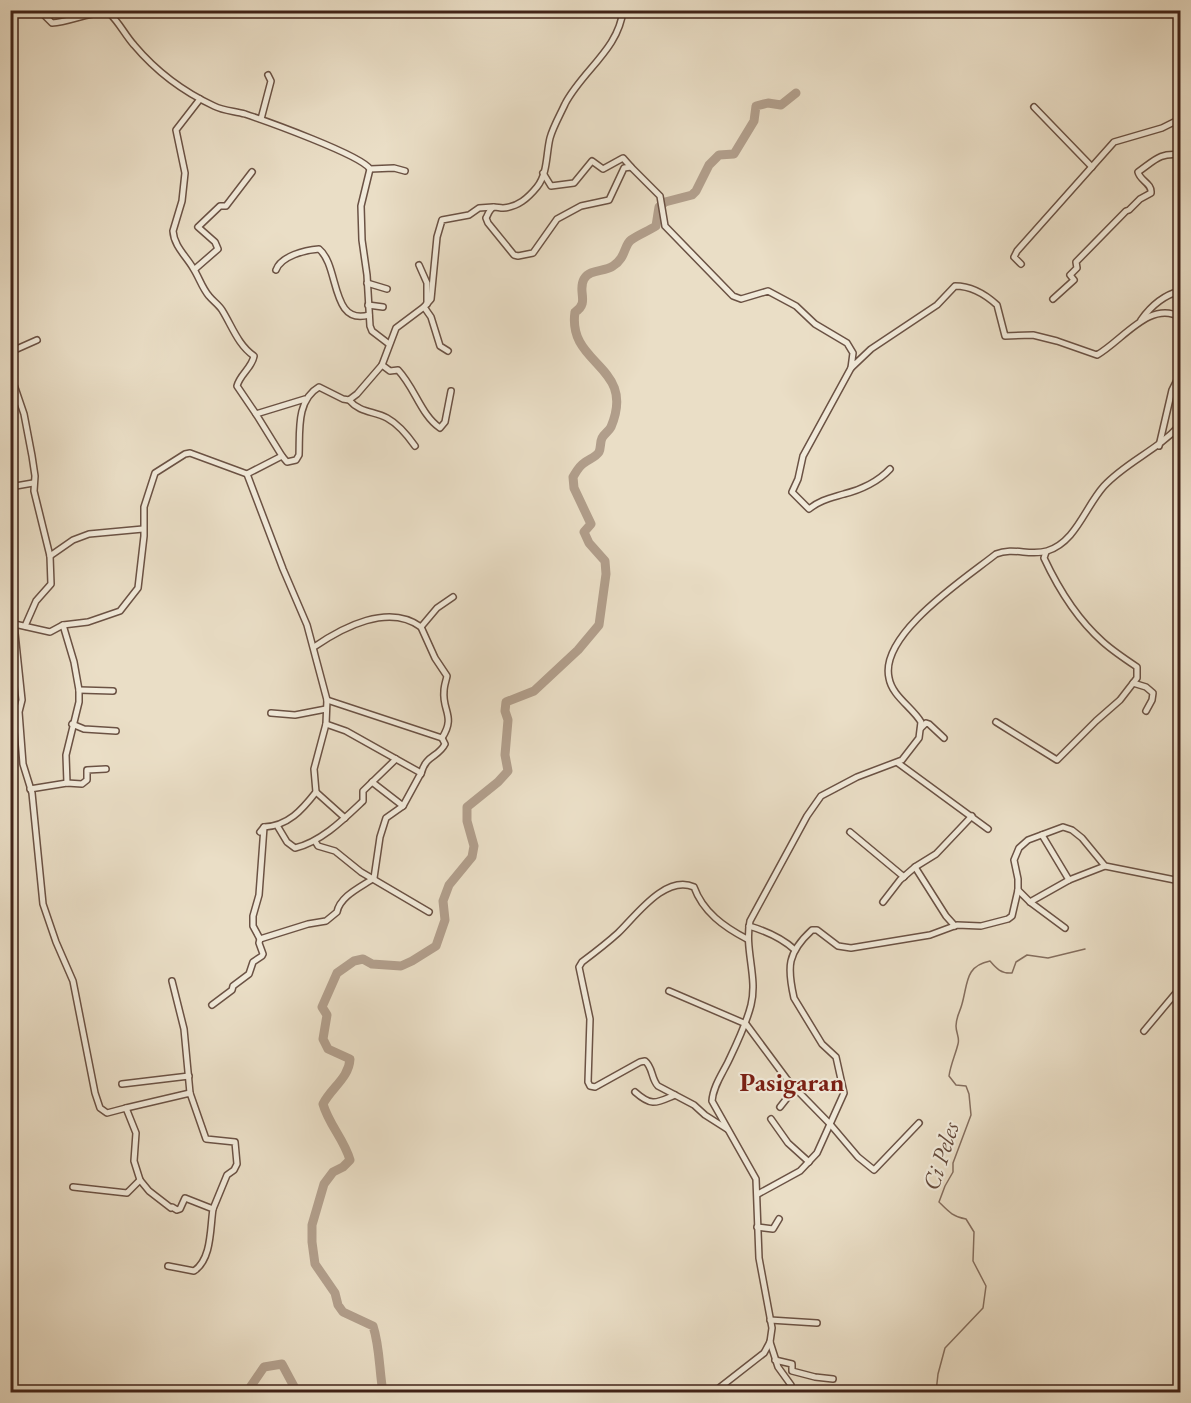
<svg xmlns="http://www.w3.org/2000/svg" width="1191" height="1403" font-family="'EB Garamond',serif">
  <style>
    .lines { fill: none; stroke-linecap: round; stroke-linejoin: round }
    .stream { stroke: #846d5d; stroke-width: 1.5 }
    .river { stroke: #b19e8b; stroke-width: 9 }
    .minor-casing { stroke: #6b5244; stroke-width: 8 }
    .minor { stroke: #f1eada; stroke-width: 5 }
    .labels { text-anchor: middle; stroke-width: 4.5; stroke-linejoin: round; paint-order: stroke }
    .water-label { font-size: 24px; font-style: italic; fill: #63483a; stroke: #f1eada }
    .quarter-label { font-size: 26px; font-weight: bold; fill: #7a1f14; stroke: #f1eada }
  </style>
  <rect width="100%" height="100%" fill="#eadec6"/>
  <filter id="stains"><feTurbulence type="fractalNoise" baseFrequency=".00333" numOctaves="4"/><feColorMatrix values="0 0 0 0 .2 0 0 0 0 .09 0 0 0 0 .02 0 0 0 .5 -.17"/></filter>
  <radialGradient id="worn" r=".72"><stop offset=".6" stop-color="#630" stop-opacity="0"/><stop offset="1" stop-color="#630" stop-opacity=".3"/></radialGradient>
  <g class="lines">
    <!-- stream -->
    <path class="stream" d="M936,1392L938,1374L945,1348L983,1308L986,1286L973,1261L974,1232L966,1219C953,1217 948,1211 939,1202L945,1186L953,1172V1163L971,1115L969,1094L966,1086L956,1085L949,1076C951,1063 955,1056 958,1044C960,1038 956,1033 956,1026C956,1017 960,1012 962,1004C968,983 965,966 990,961C996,968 1001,974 1012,973L1016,962L1027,955L1048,958L1085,949"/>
    <!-- river -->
    <g class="river">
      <polyline points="250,1392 251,1386 264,1367 282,1364 297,1392"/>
      <path d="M383,1392C379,1370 380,1347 373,1326L343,1312L338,1305L335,1293L315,1264L312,1242V1225L324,1184L333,1172L343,1167L350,1160C344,1139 329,1125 323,1104C331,1088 349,1078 350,1059L328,1049L323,1039L327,1015L322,1007L337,973L354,961L363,959L372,964L401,966L412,961L436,946L445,920L443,901L449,885L472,857L474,846L467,821V807L498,782L508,771L505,755L508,720L505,711L506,702L534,691L578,650L599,625L606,574L605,561L589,543L584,532L591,524L574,488L573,477C576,472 579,466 584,463C589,459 596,457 599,452C601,448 600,442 602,438C604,434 609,431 611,427C637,365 567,366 575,312C590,303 577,291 584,279C590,269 604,272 613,266C626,258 624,245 631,240C638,235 648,231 656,226L659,207L665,202L692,195L696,191L709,165L719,155L734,154L754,121L756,106L768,103L781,105L796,93"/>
    </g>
    <!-- minor casing -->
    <g class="minor-casing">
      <g id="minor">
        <path d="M39,10L52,23C71,22 90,11 109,13C119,22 125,35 134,45C155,70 184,92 214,106C224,111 235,111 245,114C266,121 361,155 370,169L394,168L405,171"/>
        <path d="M623,10C619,49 582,71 565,104C560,115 553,127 550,138C546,154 548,173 537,187C528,198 518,207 503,208C500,208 497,207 494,207C489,209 488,215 486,218L488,223L514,255L518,256L533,253L557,219L581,206L609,200L624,168L631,167L660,196L665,226L733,296L741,299L768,291L796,306L815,324L847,343L853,353L851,368L871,349L937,305L955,286C971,286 985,294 997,305L1005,336L1033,335L1057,341L1097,355C1123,340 1150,300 1180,317"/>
        <path d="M200,99L176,130L185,173L182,201L173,231C174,246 186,256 193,268C199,277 202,288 209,296C213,301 219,305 222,310C232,326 238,345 254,356C252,368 240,374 237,386L256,414"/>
        <polyline points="1034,107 1092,167"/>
        <polyline points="261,119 271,81 268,75"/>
        <polyline points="370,169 361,206 362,240 367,275 370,326 372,331 389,344"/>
        <polyline points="543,173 551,186 574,183 592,161 603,169 623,158 631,167"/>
        <polyline points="1021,264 1014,257 1017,251 1114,142 1162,128 1180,119"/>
        <polyline points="419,265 427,283 427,304"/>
        <polyline points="195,269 218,249 215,242 198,227 220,206 226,206 252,172"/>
        <path d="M276,270C281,256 305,250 319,249C340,266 330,326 369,315"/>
        <polyline points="367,283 387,289"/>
        <path d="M1053,299L1074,280L1070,275L1077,268L1076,262L1126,211L1129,210L1140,199L1151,193C1152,183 1140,181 1138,172C1154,161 1160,152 1180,155"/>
        <polyline points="368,305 383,307"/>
        <polyline points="424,307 431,317 440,346 448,351"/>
        <path d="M1141,320C1151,306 1164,295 1180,291"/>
        <polyline points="10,352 37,340"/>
        <path d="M382,365L390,371L398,370C415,388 421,415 440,428L445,422L451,391"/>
        <path d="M851,368L803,456L798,479L792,492L809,509C820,500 831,498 844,494C861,490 879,481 890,469"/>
        <polyline points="10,373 24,414 32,456 35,476 34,491 50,556 51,584 36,601 25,626"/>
        <path d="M349,400C360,413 374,411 387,418C398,424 408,436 415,446"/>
        <polyline points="1159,446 1172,390 1180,374"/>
        <path d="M282,456L287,462L296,460L299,455C300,432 296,400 319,387L343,399L349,400L357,394L382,365L396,328L424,307L431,299L437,237L442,220L469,215L479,208L493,207"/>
        <polyline points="10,487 33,483"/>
        <polyline points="50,556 73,540 89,534 143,529"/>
        <polyline points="10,623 50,632 63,625 88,622 120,611 138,588 144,536 144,507 155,473 185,454 190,453 247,474"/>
        <polyline points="14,624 22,700 19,712 23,764 32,793 43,904 56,942 73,981 95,1093 100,1108 107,1113 126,1108 136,1133 134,1161 140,1180 127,1193 73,1187"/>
        <polyline points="63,625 74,662 79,690 79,702 66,755 67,783"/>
        <path d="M314,647C343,627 389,603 421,627L437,608L453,597"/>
        <polyline points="1133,683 1146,687 1153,693 1152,700 1146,711"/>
        <polyline points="79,690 113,691"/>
        <path d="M327,700L442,738C456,716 442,711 444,691C444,686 446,681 447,676L435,658L421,627"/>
        <polyline points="271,713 295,715 326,709"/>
        <path d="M996,722L1057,760L1096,721L1120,700L1137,678V667C1125,659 1113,651 1103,642C1077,619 1058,588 1044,558L1046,552"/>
        <polyline points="72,724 84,729 116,731"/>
        <polyline points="921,728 926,723 929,724 944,738"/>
        <polyline points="898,763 988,829"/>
        <path d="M421,774C426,754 438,758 445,744L442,738"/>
        <polyline points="372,782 403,806"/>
        <polyline points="30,789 67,783 82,784 87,780 87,770 106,769"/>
        <polyline points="316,792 345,818"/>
        <path d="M264,827L259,895L253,916V926L260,939L308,924L326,921L337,912C340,896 361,887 374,878L380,837L386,818L403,806L421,773L346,731L326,724"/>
        <path d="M278,827L287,842L295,848C321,842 344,819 363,801V791L396,759"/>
        <path d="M260,832L264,827C288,826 302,810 316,792L314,769L326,724L327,700L307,625L283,569L247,474L282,456L256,414L305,399"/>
        <polyline points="850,832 904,877"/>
        <polyline points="1042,835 1069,880"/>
        <polyline points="315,841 318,846 335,851 361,872 429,912"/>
        <polyline points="915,867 946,916 955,926"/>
        <polyline points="1018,890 1030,902 1065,928"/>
        <polyline points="883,902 900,880 915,867 936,854 972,816"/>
        <polyline points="1030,902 1069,880 1105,866"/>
        <path d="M749,926C766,931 782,938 795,950"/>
        <polyline points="172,981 184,1029 190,1093"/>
        <polyline points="669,991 746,1024 789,1082 830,1124"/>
        <polyline points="212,1005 232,990 233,986 249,974 253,962 262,956 263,954 259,943 260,939"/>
        <polyline points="1144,1031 1180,988"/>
        <polyline points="122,1084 189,1076"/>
        <path d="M635,1092C652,1107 656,1103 675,1095"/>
        <polyline points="780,1107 795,1088"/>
        <polyline points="126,1108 190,1093 206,1139 235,1142 237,1164 234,1170 227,1175 213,1209"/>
        <polyline points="771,1119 788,1143 809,1162"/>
        <polyline points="830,1124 858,1157 874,1170 919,1123"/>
        <path d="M727,1129L705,1115L694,1105L658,1086C651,1079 653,1067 645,1061L640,1062L595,1087L590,1086L588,1082L590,1019L579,967L582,962C594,953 607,943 618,933C635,917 665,874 694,887C703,912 724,927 747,939"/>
        <path d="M140,1180L149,1191L171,1208L172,1207L177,1210L180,1209L185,1198L213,1209C210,1228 212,1259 194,1271L168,1266"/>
        <path d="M758,1194L800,1171L817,1153L844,1093L836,1057L822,1044L794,998C787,967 787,953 812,930H817L838,946L851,948L930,935L957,925L981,926L1008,919L1012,916L1018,890V879L1014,860L1019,848L1028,840L1063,827L1072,830L1082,838L1105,866L1180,881"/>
        <polyline points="757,1227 773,1229 779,1219"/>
        <polyline points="770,1320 817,1323"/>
        <polyline points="770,1342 778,1367 791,1385 792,1392"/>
        <polyline points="775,1360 792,1364 792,1371 815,1377 833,1379"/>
        <path d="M714,1392L764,1353L770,1342L772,1328L759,1258L756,1179L712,1101C713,1087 722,1074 728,1062C737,1043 746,1025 751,1005C758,977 744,949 750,921L807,816L821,796L857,777L902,760L919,738L921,722C912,707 892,696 889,678C879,634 966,578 996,554C1013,547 1030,556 1047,551C1076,542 1085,507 1104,486C1126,462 1158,450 1180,425"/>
        <polyline points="1174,1392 1180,1384"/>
      </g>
    </g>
    <!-- minor -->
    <use href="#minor" class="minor"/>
  </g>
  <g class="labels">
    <!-- water labels -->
    <g class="water-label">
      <text transform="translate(941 1156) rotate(-72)" y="8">Ci Peles</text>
    </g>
    <!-- quarter labels -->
    <g class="quarter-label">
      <text x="792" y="1091">Pasigaran</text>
    </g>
  </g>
  <!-- margin -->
  <rect width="1191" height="1403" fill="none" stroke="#eadec6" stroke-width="36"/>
  <rect x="12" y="12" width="1167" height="1379" fill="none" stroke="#412318" stroke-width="3"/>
  <rect x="18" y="18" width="1155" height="1367" fill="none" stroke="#412318" stroke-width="1.5"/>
  <rect width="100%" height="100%" filter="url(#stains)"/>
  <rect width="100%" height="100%" fill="url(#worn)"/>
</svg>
